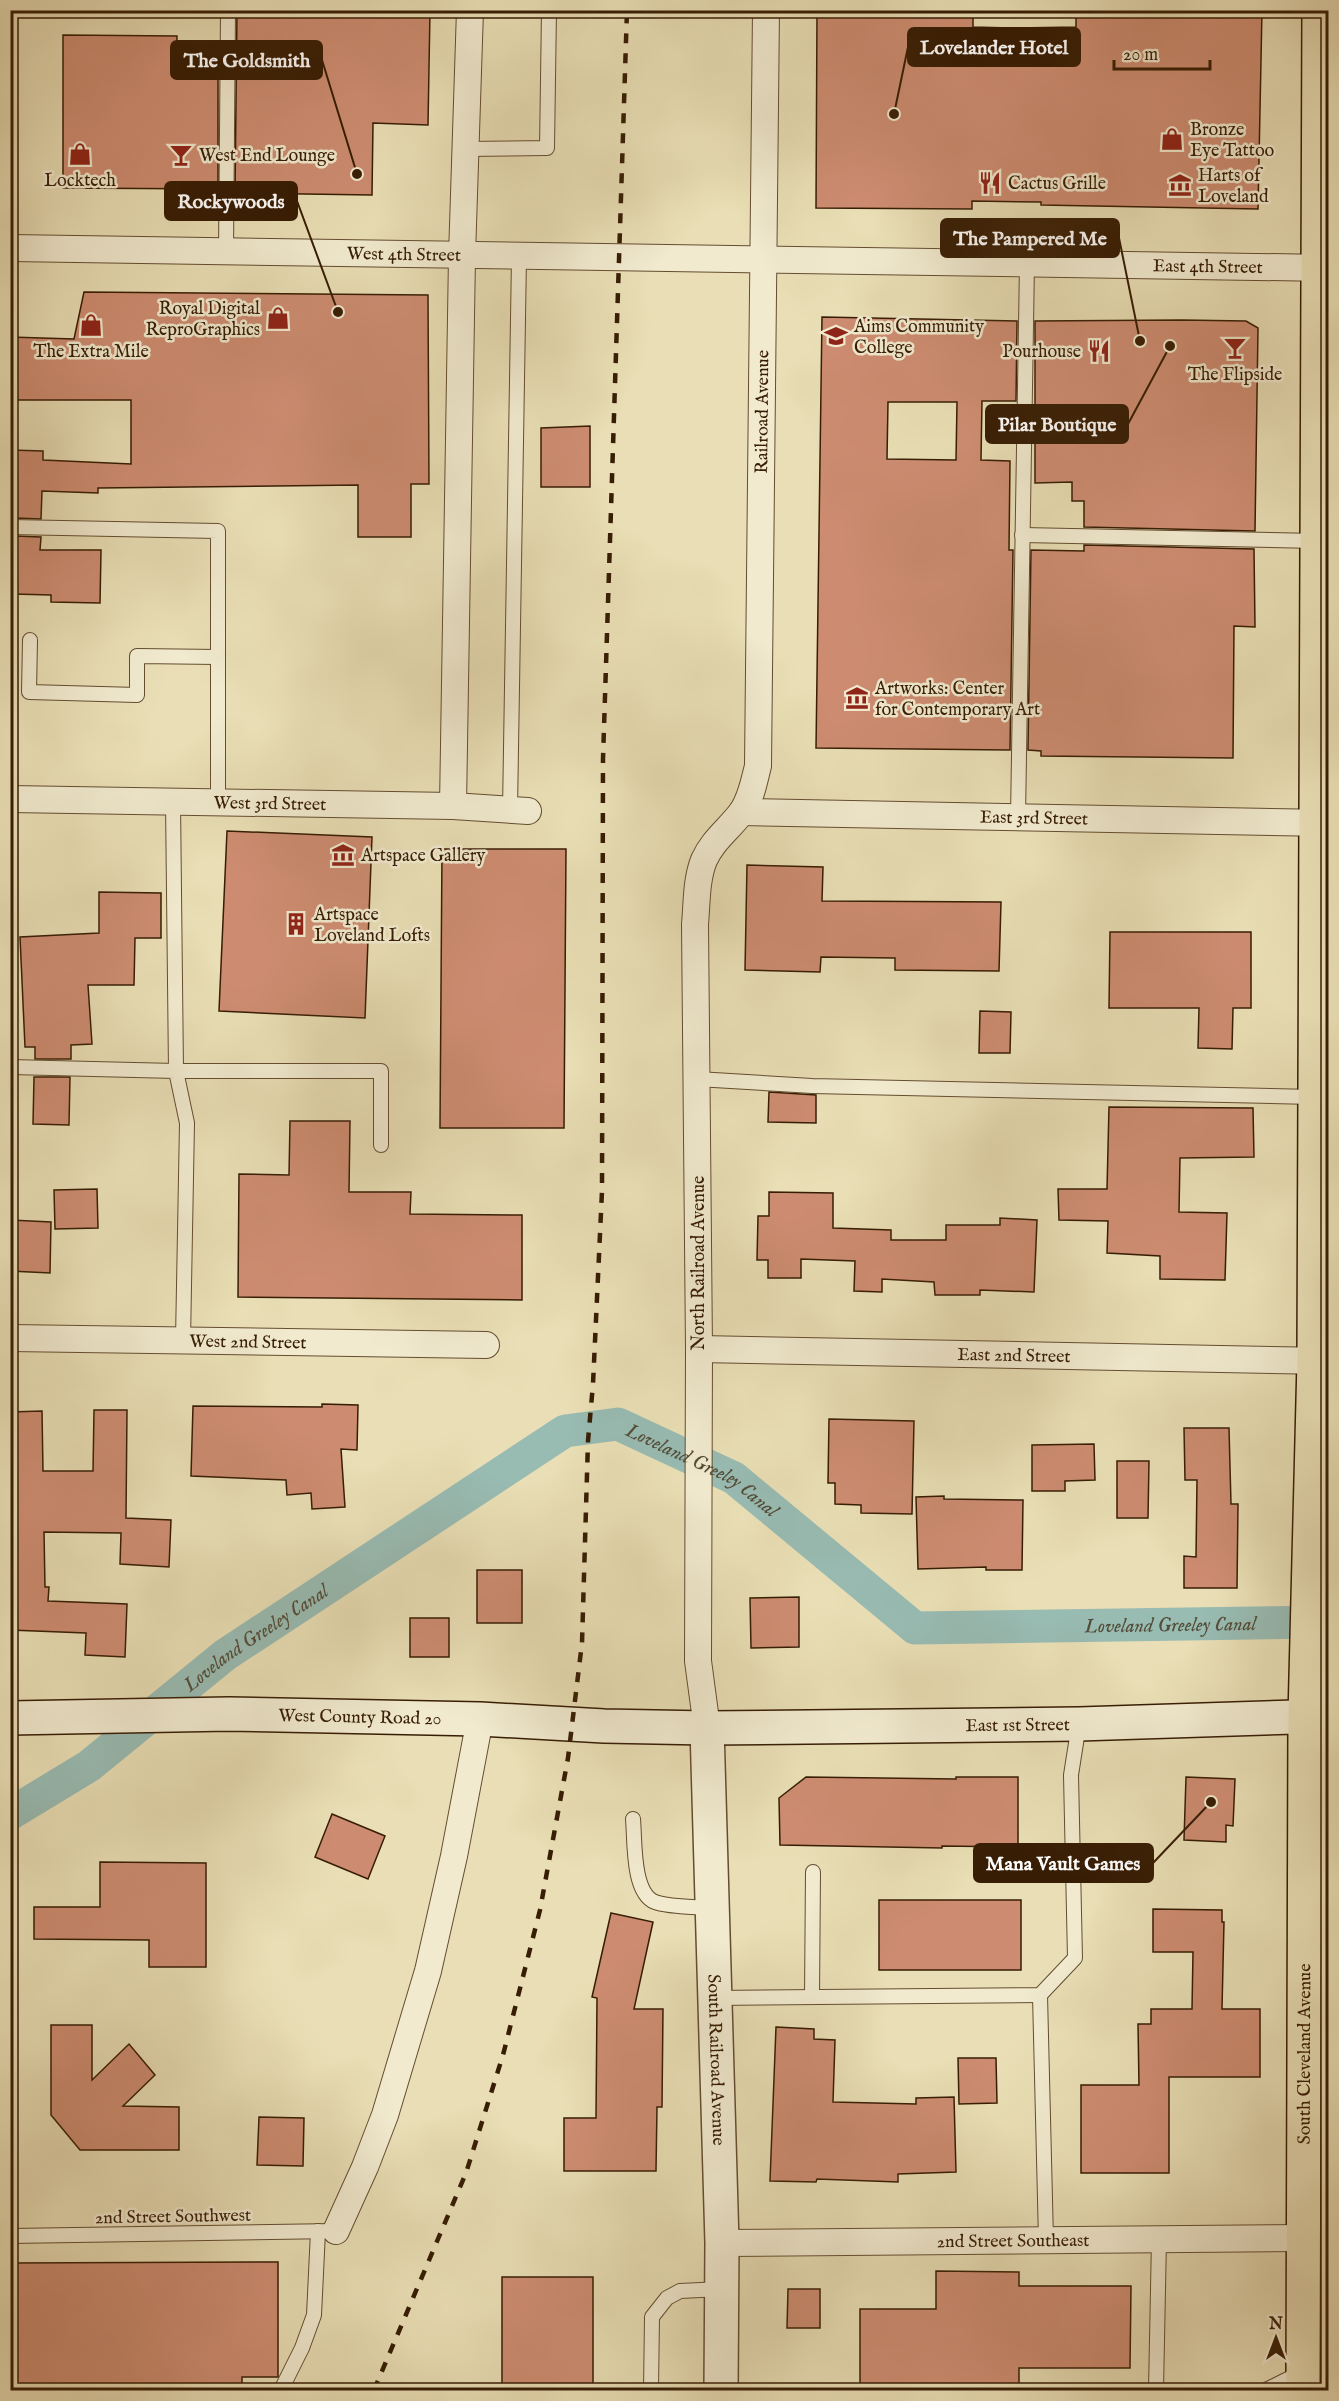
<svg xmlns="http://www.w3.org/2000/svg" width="1339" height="2401" font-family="'IM FELL English',serif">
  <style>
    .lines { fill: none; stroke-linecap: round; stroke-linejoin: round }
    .canal { stroke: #98bbb2; stroke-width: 33 }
    .building { fill: #cd8c71; stroke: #371d04; stroke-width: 1.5; fill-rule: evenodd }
    .service-casing { stroke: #644d30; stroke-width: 16 }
    .minor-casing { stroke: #644d30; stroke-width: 28 }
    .tertiary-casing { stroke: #644d30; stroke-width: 36 }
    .secondary-casing { stroke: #371d04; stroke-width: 36 }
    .trunk-casing { stroke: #371d04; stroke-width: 36 }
    .service { stroke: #f1eacf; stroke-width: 14 }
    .minor { stroke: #f1eacf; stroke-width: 26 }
    .tertiary { stroke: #f1eacf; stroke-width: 33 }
    .secondary { stroke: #f1eacf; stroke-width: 33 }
    .trunk { stroke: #e9deb5; stroke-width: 33 }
    .rail { stroke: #371d04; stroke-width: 4.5; stroke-dasharray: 10 10; stroke-linecap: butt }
    .labels { text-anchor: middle; stroke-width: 5; stroke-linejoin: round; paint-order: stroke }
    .poi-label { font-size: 18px; fill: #371d04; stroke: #f1eacf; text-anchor: start }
    .street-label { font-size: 18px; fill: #371d04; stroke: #f1eacf }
    .water-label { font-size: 20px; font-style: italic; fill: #544c38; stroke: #f1eacf }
    .leader { fill: none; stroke: #371d04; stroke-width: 2 }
    .callout-dot { fill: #371d04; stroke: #f1eacf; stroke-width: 2 }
    .callout { fill: #371d04; stroke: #371d04; stroke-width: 2 }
    .callout-label { font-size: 20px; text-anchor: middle; font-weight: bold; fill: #fff }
  </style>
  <rect width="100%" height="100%" fill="#e9deb5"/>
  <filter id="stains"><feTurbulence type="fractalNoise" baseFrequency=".00333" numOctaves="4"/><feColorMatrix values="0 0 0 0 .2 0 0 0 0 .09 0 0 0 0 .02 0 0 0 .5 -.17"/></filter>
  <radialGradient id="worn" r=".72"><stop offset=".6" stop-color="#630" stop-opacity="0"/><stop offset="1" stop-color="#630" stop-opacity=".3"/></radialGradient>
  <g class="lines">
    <!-- canal -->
    <path class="canal" id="s1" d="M10,1814L89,1766L225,1655L565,1431L618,1424L734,1478L915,1628L1328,1622"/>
  </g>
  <!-- building -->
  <g class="building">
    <polygon points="237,10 430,10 428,125 373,123 372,195 235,193"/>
    <polygon points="817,10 973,12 973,27 1011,28 1076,27 1076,10 1262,10 1258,209 1041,205 1041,202 972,201 972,209 816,208"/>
    <polygon points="63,35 177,36 176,78 218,78 218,189 63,188"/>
    <polygon points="84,292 428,295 429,484 411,484 411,537 358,537 358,485 98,488 98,493 42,491 41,519 15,518 15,504 10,504 10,450 43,451 43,460 131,464 131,400 10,400 10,337 74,339"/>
    <path d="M822,317L1017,321L1016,401H982L981,460L1010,461L1009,550H1013L1010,750L816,748ZM888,402H957L956,460L887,459Z"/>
    <polygon points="1182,320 1246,321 1258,328 1255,531 1084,527 1084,501 1072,501 1072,482 1035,483 1035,321"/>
    <polygon points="590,426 590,487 541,487 541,428"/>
    <polygon points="14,536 41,537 40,550 101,550 100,603 51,602 51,595 13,594"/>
    <polygon points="1084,545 1254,549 1255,627 1234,626 1233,758 1041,756 1041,751 1028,750 1031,550 1084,551"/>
    <polygon points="227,831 372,837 365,1018 219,1011"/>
    <polygon points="442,849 566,849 564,1128 440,1128"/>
    <polygon points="747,865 823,867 822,901 1001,902 999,971 895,970 895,958 821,957 820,972 745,970"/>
    <polygon points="99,892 161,893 161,938 135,938 134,985 88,985 92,1044 71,1045 71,1059 35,1059 35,1047 25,1047 20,937 99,933"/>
    <polygon points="1110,932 1251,932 1251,1008 1233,1008 1232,1049 1198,1048 1199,1008 1109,1008"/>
    <polygon points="980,1011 1011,1012 1010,1053 979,1053"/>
    <polygon points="34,1077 70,1077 69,1125 33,1124"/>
    <polygon points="769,1092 816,1095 816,1123 768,1122"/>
    <polygon points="1109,1107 1253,1108 1254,1157 1180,1158 1179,1212 1227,1213 1225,1280 1160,1279 1160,1256 1107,1253 1108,1221 1059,1220 1058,1189 1107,1189"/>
    <polygon points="290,1121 350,1121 349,1192 411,1192 410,1214 522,1215 522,1300 238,1297 239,1174 289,1175"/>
    <polygon points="97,1189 98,1228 55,1229 54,1190"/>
    <polygon points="769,1192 833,1193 833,1228 891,1230 891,1240 946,1240 946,1225 1000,1225 1000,1218 1037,1220 1034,1292 980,1290 980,1295 935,1295 934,1282 882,1279 882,1292 854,1291 855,1261 801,1259 801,1278 768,1278 768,1260 757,1260 758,1216 769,1216"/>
    <polygon points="10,1220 51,1222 50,1273 10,1271"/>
    <polygon points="322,1404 358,1405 357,1450 341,1449 345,1507 312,1509 311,1493 287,1495 286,1480 191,1476 193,1406 322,1407"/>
    <polygon points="94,1410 127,1410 126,1518 171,1520 169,1567 120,1564 121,1533 44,1532 45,1587 49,1587 48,1601 127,1604 125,1657 85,1655 86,1633 10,1630 10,1412 42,1411 43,1471 93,1471"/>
    <polygon points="829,1419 914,1421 912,1514 861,1513 861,1505 835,1504 835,1483 828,1483"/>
    <polygon points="1184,1428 1229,1428 1231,1504 1238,1504 1237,1588 1184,1588 1184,1556 1196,1557 1197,1480 1185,1480"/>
    <polygon points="1094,1444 1095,1480 1065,1481 1065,1491 1032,1491 1032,1445"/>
    <polygon points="1117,1461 1149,1461 1148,1518 1117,1518"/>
    <polygon points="944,1496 944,1499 1023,1500 1022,1570 986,1570 986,1567 918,1569 916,1497"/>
    <rect x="477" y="1570" width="45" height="53"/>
    <polygon points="799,1597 799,1647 751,1648 750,1598"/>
    <rect x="410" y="1618" width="39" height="39"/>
    <polygon points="806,1777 956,1779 956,1777 1018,1777 1018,1847 942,1846 942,1848 780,1845 779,1798"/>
    <polygon points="1186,1777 1235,1779 1233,1826 1226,1825 1226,1842 1184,1840"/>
    <polygon points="332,1814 385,1836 368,1879 315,1857"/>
    <polygon points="100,1862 206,1863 206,1967 149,1967 149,1940 34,1939 34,1907 100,1907"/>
    <rect x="879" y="1900" width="142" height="70"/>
    <polygon points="1153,1909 1222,1910 1222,1922 1224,1922 1222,2009 1260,2009 1260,2077 1169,2077 1169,2173 1081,2173 1081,2085 1139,2085 1138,2024 1151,2024 1151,2009 1192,2009 1193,1952 1153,1952"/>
    <polygon points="611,1913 653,1922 634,2009 663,2009 662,2107 657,2107 656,2171 564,2171 564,2118 596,2118 597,1998 592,1997"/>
    <polygon points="51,2025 92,2025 92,2080 129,2044 155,2075 123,2106 179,2107 179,2150 80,2150 51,2115"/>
    <polygon points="776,2027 814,2029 814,2039 835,2040 833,2102 916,2104 916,2098 954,2097 956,2172 898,2174 898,2182 817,2179 816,2182 770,2181"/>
    <polygon points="958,2058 996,2058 997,2103 959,2104"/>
    <polygon points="259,2117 304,2118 303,2166 257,2165"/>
    <polygon points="278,2262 278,2377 242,2377 242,2391 11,2391 10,2263"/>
    <polygon points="936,2271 1019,2272 1019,2286 1131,2286 1130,2368 1019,2368 1019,2389 860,2389 860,2309 936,2309"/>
    <rect x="502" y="2277" width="91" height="114"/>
    <polygon points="788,2289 820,2289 820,2328 787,2328"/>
  </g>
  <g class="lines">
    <!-- service casing -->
    <g class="service-casing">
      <g id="service">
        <polyline points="465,149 547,148 549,10"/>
        <polyline points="226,252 228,10"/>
        <polyline points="10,527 218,531 218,802"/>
        <polyline points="1022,535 1317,541"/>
        <polyline points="30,640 29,692 137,695 137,656 218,657"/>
        <polyline points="173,802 176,1071 381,1071 381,1145"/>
        <polyline points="510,810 519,257"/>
        <polyline points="1018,817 1027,264"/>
        <polyline points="10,1067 176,1071 187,1123 183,1340"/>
        <polyline points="697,1079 812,1086 1314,1097"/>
        <path d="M633,1819C635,1840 632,1893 655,1902C667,1907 698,1907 712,1908"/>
        <polyline points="1040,1995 1046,2240"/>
        <polyline points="812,1997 813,1872"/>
        <polyline points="714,1998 1040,1995 1075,1958 1071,1775 1079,1724"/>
        <polyline points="10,2236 336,2231"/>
        <polyline points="281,2390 302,2348 314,2315 318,2231"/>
        <polyline points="651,2390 652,2317 667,2298 680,2291 722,2289"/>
        <polyline points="1156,2390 1159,2239"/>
        <polyline points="1266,2390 1302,2372"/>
      </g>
    </g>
    <!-- minor casing -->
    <g class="minor-casing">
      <g id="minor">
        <path id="s2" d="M10,248L1328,268"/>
        <path id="s3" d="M10,799L453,806L528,811"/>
        <polyline points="453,806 462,256 470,10"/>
        <path id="s4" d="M742,812L1328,823"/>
        <path id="s5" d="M10,1338L486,1345"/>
        <path id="s6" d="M699,1349L1328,1361"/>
        <path id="s7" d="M707,1728L698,1661L699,1349L695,924C697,903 696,880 704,860C713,840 728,830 741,813C751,800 754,781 758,766L766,10"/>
        <polyline points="336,2231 365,2167 385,2115 428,1971 454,1856 480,1719"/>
        <path id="s8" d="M722,2243L1304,2238"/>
      </g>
    </g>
    <!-- tertiary casing -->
    <g class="tertiary-casing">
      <g id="tertiary">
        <path id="s9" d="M707,1728L722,2243L721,2390"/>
      </g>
    </g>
    <!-- secondary casing -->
    <g class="secondary-casing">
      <g id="secondary">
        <path id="s10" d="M10,1718L229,1714L480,1719L604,1726L707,1728L1079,1724L1328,1716"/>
      </g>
    </g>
    <!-- trunk casing -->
    <g class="trunk-casing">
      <g id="trunk">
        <path id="s11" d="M1303,2390L1305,1717L1314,1361L1319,10"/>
      </g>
    </g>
    <!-- service -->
    <use href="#service" class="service"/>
    <!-- minor -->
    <use href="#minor" class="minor"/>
    <!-- tertiary -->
    <use href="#tertiary" class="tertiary"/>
    <!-- secondary -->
    <use href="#secondary" class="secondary"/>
    <!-- trunk -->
    <use href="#trunk" class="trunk"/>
    <!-- rail -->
    <polyline class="rail" points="374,2390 466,2173 503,2055 540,1910 568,1758 582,1643 588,1441 593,1384 602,1191 603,759 627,10"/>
  </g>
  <!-- icons -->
  <defs>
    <g id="shop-bare" transform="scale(1.8)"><path d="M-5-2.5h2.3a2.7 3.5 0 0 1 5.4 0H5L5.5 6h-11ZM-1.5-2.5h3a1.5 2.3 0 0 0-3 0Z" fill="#8f2418" stroke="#f1eacf" stroke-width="2.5" paint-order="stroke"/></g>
    <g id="bar-bare" transform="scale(1.8)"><path d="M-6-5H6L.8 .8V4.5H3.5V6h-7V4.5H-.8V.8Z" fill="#8f2418" stroke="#f1eacf" stroke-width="2.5" paint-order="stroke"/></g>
    <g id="restaurant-bare" transform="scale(1.8)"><path d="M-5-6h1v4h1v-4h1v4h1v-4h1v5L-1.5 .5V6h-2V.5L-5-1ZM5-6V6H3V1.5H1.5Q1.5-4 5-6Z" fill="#8f2418" stroke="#f1eacf" stroke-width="2.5" paint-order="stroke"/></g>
    <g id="museum-bare" transform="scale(1.8)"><path d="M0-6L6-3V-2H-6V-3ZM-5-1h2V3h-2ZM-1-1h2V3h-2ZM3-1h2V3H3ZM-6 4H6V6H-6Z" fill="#8f2418" stroke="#f1eacf" stroke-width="2.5" paint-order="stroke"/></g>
    <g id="university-bare" transform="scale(1.8)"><path d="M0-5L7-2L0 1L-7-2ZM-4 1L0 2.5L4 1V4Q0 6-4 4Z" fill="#8f2418" stroke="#f1eacf" stroke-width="2.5" paint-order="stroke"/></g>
    <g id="building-bare" transform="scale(1.8)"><path d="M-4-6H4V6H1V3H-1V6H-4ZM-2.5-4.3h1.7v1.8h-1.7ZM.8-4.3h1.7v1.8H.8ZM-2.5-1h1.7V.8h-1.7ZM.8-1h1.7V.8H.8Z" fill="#8f2418" stroke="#f1eacf" stroke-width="2.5" paint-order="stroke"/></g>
  </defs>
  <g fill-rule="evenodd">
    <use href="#shop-bare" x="1172" y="139"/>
    <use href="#shop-bare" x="80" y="154"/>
    <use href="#bar-bare" x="181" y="155"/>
    <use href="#restaurant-bare" x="990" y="183"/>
    <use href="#museum-bare" x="1180" y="185"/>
    <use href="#shop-bare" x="278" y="318"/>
    <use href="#shop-bare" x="91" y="325"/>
    <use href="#university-bare" x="836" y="336"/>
    <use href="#bar-bare" x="1235" y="348"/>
    <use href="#restaurant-bare" x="1099" y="351"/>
    <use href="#museum-bare" x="857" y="698"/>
    <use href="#museum-bare" x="343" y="855"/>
    <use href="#building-bare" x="296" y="924"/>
  </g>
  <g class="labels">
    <!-- poi labels -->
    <g class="poi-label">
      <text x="1190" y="135">Bronze<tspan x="1190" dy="21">Eye Tattoo</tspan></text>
      <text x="199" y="161">West End Lounge</text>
      <text x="1198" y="181">Harts of<tspan x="1198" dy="21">Loveland</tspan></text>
      <text x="80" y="186" text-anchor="middle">Locktech</text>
      <text x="1008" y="189">Cactus Grille</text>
      <text x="260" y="314" text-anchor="end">Royal Digital<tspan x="260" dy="21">ReproGraphics</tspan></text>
      <text x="854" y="332">Aims Community<tspan x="854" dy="21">College</tspan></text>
      <text x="91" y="357" text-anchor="middle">The Extra Mile</text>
      <text x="1081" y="357" text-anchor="end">Pourhouse</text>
      <text x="1235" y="380" text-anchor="middle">The Flipside</text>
      <text x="875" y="694">Artworks: Center<tspan x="875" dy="21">for Contemporary Art</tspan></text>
      <text x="361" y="861">Artspace Gallery</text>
      <text x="314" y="920">Artspace<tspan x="314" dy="21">Loveland Lofts</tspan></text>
    </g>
    <!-- street labels -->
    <g class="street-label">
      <text dy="6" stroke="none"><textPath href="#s2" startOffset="394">West 4th Street</textPath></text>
      <text dy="6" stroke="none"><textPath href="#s2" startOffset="1198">East 4th Street</textPath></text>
      <text dy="6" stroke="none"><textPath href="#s7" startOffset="1334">Railroad Avenue</textPath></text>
      <text dy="6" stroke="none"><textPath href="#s3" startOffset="260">West 3rd Street</textPath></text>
      <text dy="6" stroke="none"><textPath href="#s4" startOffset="292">East 3rd Street</textPath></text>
      <text transform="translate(698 1263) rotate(-90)" y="6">North Railroad Avenue</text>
      <text dy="6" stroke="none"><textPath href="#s5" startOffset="238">West 2nd Street</textPath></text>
      <text dy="6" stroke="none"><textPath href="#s6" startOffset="315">East 2nd Street</textPath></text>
      <text dy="6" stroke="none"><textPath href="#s10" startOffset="350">West County Road 20</textPath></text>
      <text dy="6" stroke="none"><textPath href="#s10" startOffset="1008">East 1st Street</textPath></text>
      <text dy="6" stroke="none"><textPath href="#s11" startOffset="336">South Cleveland Avenue</textPath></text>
      <text dy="6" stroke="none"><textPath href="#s9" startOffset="332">South Railroad Avenue</textPath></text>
      <text transform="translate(173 2216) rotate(-1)" y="6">2nd Street Southwest</text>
      <text dy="6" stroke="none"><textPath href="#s8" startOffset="291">2nd Street Southeast</textPath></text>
    </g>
    <!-- water labels -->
    <g class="water-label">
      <text dy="7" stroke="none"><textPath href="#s1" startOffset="825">Loveland Greeley Canal</textPath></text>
      <text dy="7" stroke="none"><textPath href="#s1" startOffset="1347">Loveland Greeley Canal</textPath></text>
      <text dy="7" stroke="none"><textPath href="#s1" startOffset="303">Loveland Greeley Canal</textPath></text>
    </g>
  </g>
  <!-- callouts -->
  <path class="leader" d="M894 114L908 47M357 174L322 60M338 312L297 201M1140 341L1119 238M1170 346L1128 424M1211 1802L1153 1863"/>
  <g class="callout-dot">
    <circle cx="894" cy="114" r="6"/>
    <circle cx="357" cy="174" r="6"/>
    <circle cx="338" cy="312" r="6"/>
    <circle cx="1140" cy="341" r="6"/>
    <circle cx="1170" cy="346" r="6"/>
    <circle cx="1211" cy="1802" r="6"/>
  </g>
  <g class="callout">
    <rect x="908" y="28" width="172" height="38" rx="6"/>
    <rect x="171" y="41" width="151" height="38" rx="6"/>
    <rect x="165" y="182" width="132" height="38" rx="6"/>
    <rect x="941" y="219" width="178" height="38" rx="6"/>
    <rect x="986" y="405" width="142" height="38" rx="6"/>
    <rect x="974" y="1844" width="179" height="38" rx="6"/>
  </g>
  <g class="callout-label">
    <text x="994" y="54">Lovelander Hotel</text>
    <text x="247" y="67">The Goldsmith</text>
    <text x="231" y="208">Rockywoods</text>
    <text x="1030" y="245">The Pampered Me</text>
    <text x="1057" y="431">Pilar Boutique</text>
    <text x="1063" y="1870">Mana Vault Games</text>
  </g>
  <!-- margin -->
  <rect width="1339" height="2401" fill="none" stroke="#e9deb5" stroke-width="36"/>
  <rect x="12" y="12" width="1315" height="2377" fill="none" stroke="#371d04" stroke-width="3"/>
  <rect x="18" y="18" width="1303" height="2365" fill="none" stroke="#371d04" stroke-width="1.5"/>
  <!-- north arrow -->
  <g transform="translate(1276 2338)" stroke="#f1eacf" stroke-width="4.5" paint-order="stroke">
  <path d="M0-4.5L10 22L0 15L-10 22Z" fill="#371d04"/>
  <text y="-9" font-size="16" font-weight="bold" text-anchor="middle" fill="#371d04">N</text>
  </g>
  <!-- scale -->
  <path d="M1114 60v9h96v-9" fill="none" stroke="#371d04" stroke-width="3"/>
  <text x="1123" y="60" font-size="18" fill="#371d04" stroke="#f1eacf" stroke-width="4.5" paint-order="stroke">20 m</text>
  <rect width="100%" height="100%" filter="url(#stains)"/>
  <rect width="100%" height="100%" fill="url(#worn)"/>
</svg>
